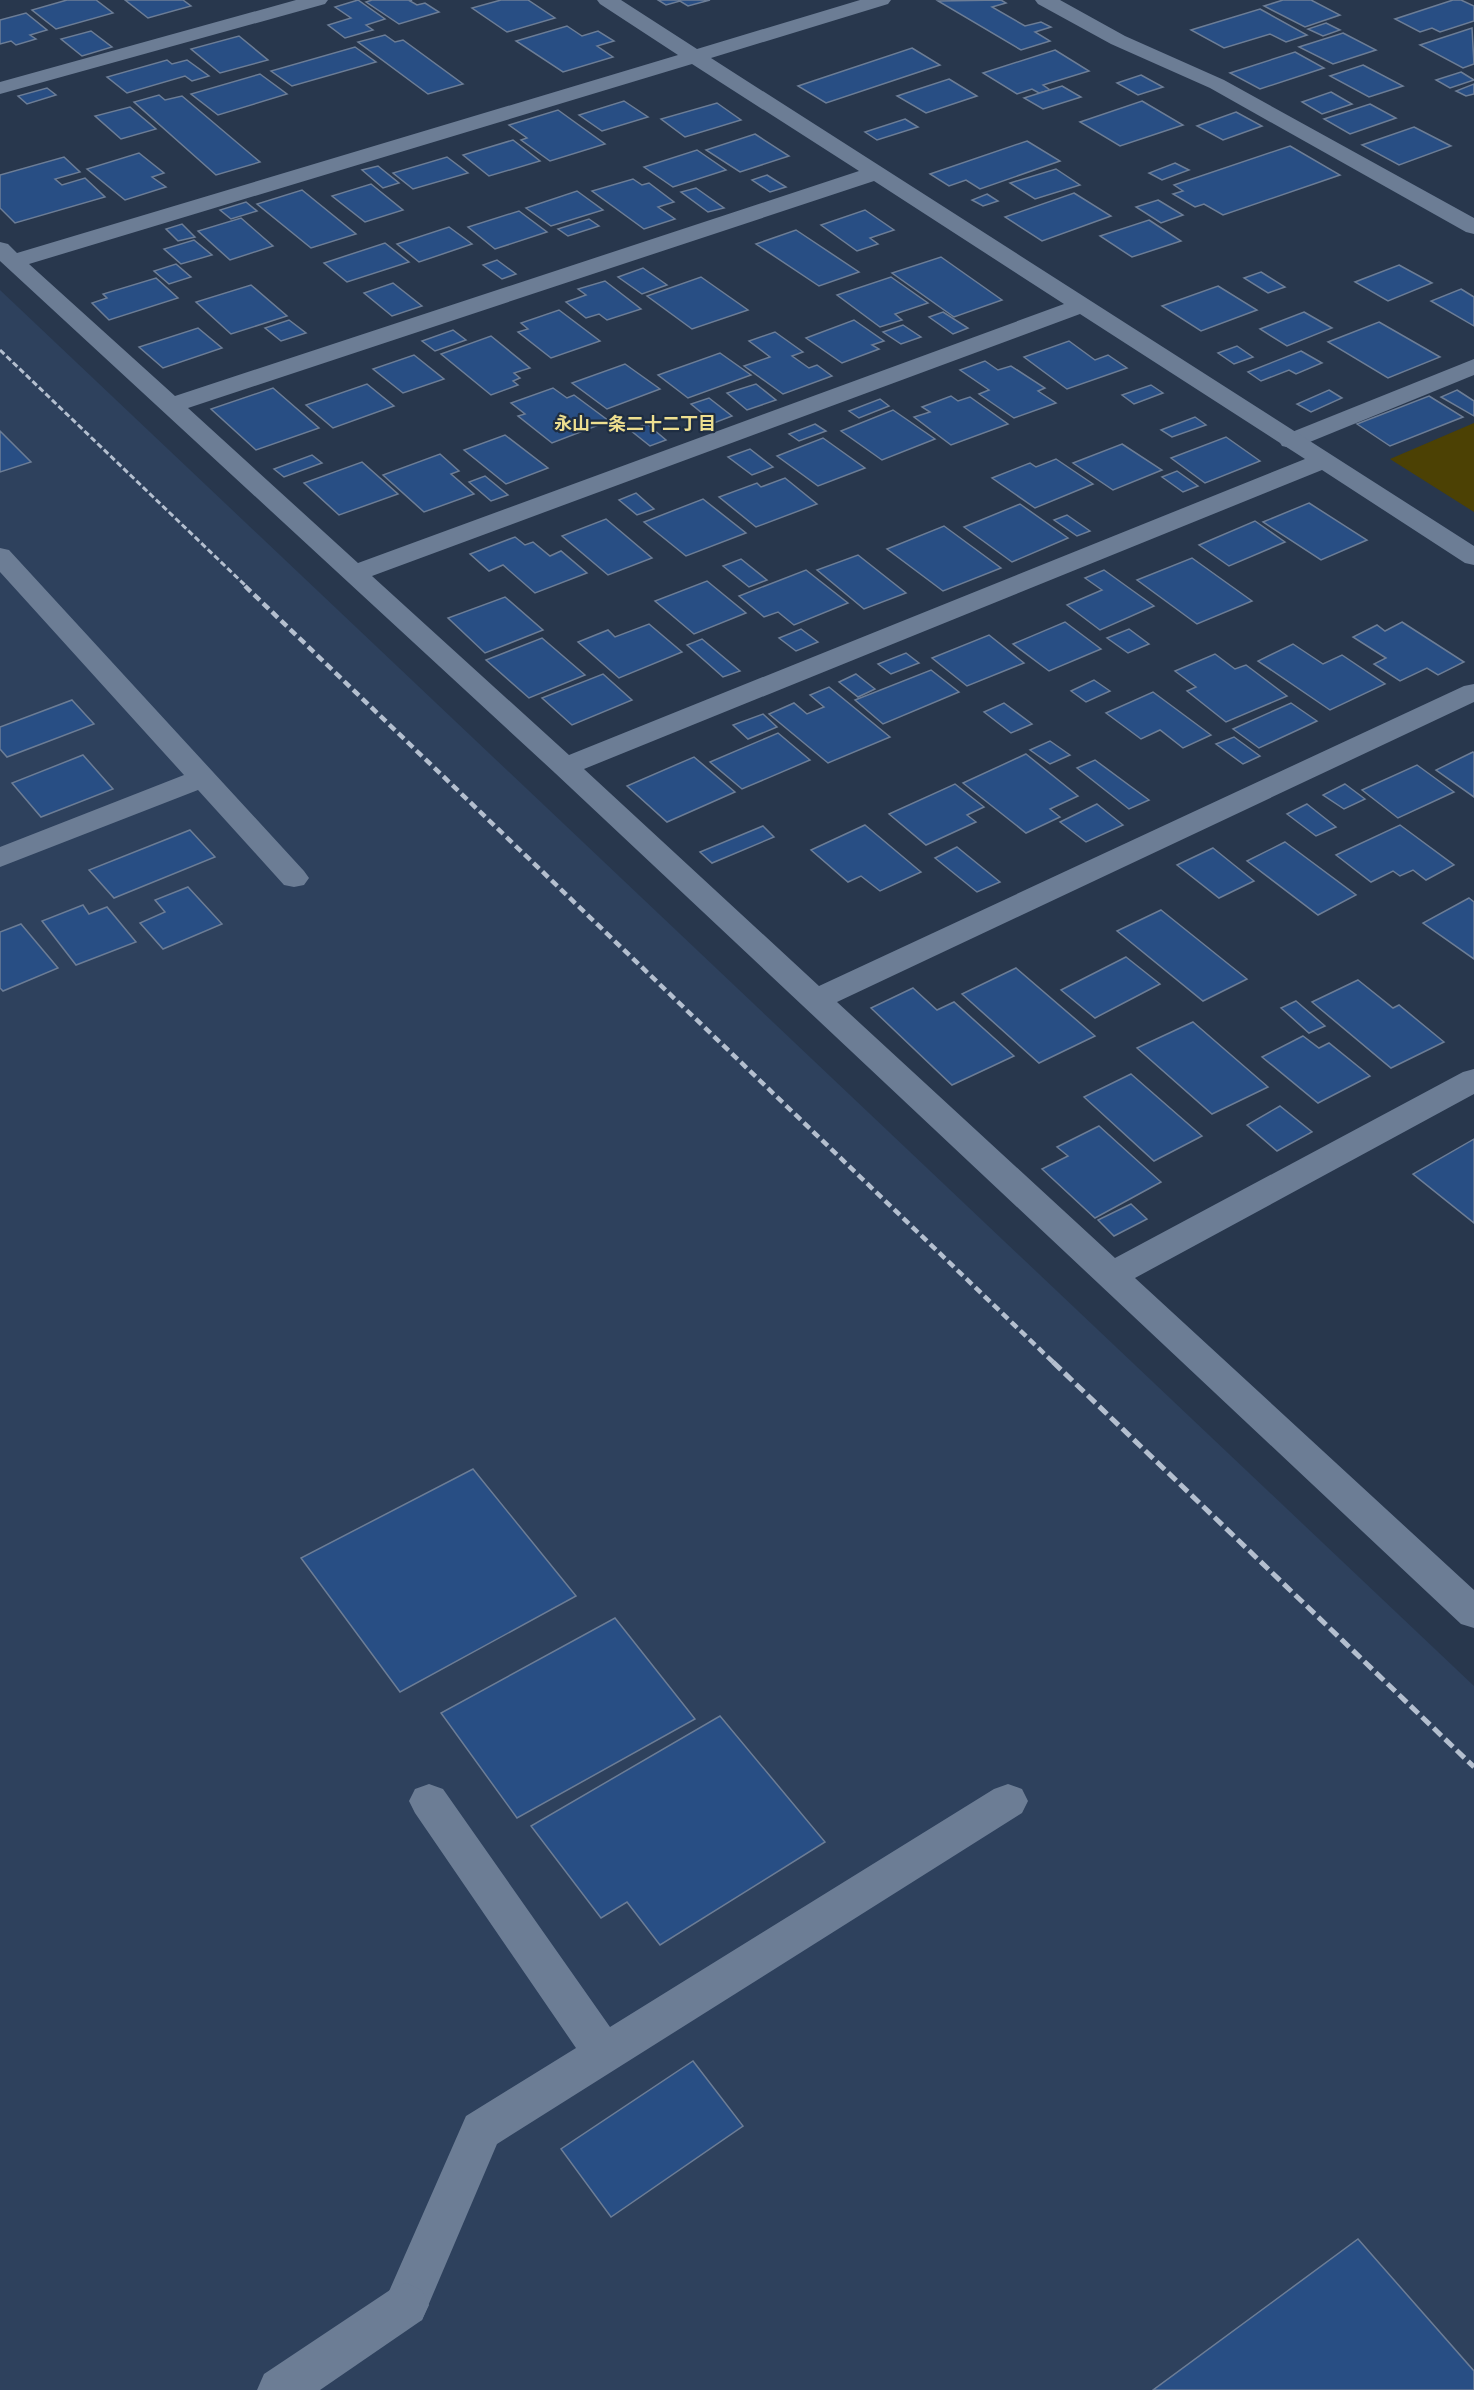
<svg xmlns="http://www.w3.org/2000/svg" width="1474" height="2390" font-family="'Public Sans','Noto Sans JP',sans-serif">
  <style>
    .built { fill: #2e415d }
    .green { fill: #4c4104 }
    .building { fill: #284e84; stroke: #6c7d96; stroke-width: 1.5 }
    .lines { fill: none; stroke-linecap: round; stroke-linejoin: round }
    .service { fill: #6c7d95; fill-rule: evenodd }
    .minor { fill: #6c7d95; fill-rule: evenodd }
    .rail-far2 { stroke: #b4bfcf; stroke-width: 3; stroke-dasharray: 6 3; stroke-linecap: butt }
    .rail-far1 { stroke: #b4bfcf; stroke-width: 4.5; stroke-dasharray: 8 4.5; stroke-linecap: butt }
    .rail { stroke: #b4bfcf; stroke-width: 5; stroke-dasharray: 11 5; stroke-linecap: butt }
    .labels { text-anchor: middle; stroke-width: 4.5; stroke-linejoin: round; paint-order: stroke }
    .far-neighbourhood-label { font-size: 18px; font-weight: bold; fill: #eedf90; stroke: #1e2d42 }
  </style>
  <rect width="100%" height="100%" fill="#28374d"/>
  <!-- built -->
  <polygon class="built" points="0,290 1474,1686 1474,2390 0,2390"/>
  <!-- green -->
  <polygon class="green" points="1474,423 1474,512 1390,459"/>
  <!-- building -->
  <g class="building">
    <polygon points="67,0 96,0 113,13 56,29 32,10"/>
    <polygon points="125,0 183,0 191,6 148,18"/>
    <polygon points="358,0 385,19 366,25 373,30 345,38 328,25 351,18 335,7"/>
    <polygon points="372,0 412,0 410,1 417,5 425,3 439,12 399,24 366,2"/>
    <polygon points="501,0 528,0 555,18 507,32 472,8"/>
    <polygon points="658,0 710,0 688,6 680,1 666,5"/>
    <polygon points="1001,0 1006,3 992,7 1025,26 1041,22 1051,27 1035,32 1050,41 1021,50 938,1"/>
    <polygon points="1283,0 1311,0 1340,15 1305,27 1264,6"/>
    <polygon points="1453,0 1461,0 1474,6 1474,21 1440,32 1432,28 1420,32 1395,19"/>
    <polygon points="1260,9 1307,35 1286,42 1270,34 1224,48 1191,30"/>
    <polygon points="26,13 47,30 30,35 36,39 16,45 11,41 0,44 0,20"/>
    <polygon points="1326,23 1340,30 1323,36 1308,29"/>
    <polygon points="567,26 582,36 598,31 614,41 597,46 613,57 563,72 516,41"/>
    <polygon points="1472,28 1474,64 1463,68 1420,45"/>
    <polygon points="91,31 112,47 82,56 61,39"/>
    <polygon points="1343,33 1376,50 1333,64 1299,47"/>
    <polygon points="385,35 395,42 403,40 463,84 428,94 358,42"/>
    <polygon points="239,36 268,60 220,73 191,49"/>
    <polygon points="355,47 376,62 292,86 271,71"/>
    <polygon points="912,48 940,65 826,103 798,86"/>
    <polygon points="1055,50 1089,71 1043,85 1050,90 1039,93 1032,89 1017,94 983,73"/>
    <polygon points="1295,52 1324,68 1260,89 1230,73"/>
    <polygon points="167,60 172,64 187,60 209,76 192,81 185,76 127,93 107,77"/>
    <polygon points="1363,65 1403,86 1369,97 1330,76"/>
    <polygon points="1461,72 1474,80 1450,88 1436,80"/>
    <polygon points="260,74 287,94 218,115 191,94"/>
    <polygon points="1141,75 1163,87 1138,95 1117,83"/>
    <polygon points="949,79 977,96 926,113 897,96"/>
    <polygon points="1474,84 1474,94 1466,96 1456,91"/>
    <polygon points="1062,86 1081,97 1043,109 1024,98"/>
    <polygon points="47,88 56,95 27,104 18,96"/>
    <polygon points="1331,92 1352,104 1322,114 1302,102"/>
    <polygon points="159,95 165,100 182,96 260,162 216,175 134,102"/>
    <polygon points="624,101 648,117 602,131 579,115"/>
    <polygon points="1142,101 1183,125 1120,146 1080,122"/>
    <polygon points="717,103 741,120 685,137 661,119"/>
    <polygon points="1370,104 1396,118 1350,134 1324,119"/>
    <polygon points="130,107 156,129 121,139 95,116"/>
    <polygon points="558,110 605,144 550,161 521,140 527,138 509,125"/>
    <polygon points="1236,112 1262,126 1223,140 1197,126"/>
    <polygon points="905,119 918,127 877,140 865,132"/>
    <polygon points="1414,127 1451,146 1399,165 1362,145"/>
    <polygon points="755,134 789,156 740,172 706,150"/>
    <polygon points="513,140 540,161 489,176 463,155"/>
    <polygon points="1027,141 1060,161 980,189 966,180 949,186 930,174"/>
    <polygon points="1290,146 1340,175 1223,215 1204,204 1195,207 1173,194 1183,191 1174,185"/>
    <polygon points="697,150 726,170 673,187 644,167"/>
    <polygon points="139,153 164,173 152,177 166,187 125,200 87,169"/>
    <polygon points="64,157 80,172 55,179 62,185 85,178 105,197 15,223 0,208 0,175"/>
    <polygon points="447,157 468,173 413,189 393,173"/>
    <polygon points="1175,163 1189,170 1162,180 1149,173"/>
    <polygon points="378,166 399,183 383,188 362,170"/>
    <polygon points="1056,169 1080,185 1035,199 1010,183"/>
    <polygon points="767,175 786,187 770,192 752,180"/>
    <polygon points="633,179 642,185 649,183 674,202 658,207 675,219 644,229 592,191"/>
    <polygon points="371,184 403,210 365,222 332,196"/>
    <polygon points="696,188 724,208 708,212 681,192"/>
    <polygon points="302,190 356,234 311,248 257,204"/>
    <polygon points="577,191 603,210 551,226 526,208"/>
    <polygon points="1074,193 1111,216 1042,241 1005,217"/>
    <polygon points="987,194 998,201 983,206 972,200"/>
    <polygon points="1158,200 1183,215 1161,223 1136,207"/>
    <polygon points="246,202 257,211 231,219 220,210"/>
    <polygon points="865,210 894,230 870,238 878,244 857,251 821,225"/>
    <polygon points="519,211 547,232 495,249 468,227"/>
    <polygon points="241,218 273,246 230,260 198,231"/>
    <polygon points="589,219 599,226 568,236 558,229"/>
    <polygon points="1149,220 1181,241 1132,257 1100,236"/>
    <polygon points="182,224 195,237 178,241 166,229"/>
    <polygon points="449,227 472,244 419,262 397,244"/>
    <polygon points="796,230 859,272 819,286 756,244"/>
    <polygon points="194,240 212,255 181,264 164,249"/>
    <polygon points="385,243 409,262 347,282 324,263"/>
    <polygon points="941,257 1002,300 954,317 892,273"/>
    <polygon points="497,260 516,274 502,279 483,265"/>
    <polygon points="176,264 191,277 169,284 154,271"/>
    <polygon points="1399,265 1432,283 1388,301 1355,282"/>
    <polygon points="643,268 667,285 642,294 618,277"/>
    <polygon points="1261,272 1285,287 1268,293 1244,278"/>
    <polygon points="701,277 748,310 692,329 647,296"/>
    <polygon points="891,277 928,303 895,314 902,320 880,327 837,295"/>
    <polygon points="156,278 178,298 109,320 92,303 107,298 103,294"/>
    <polygon points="605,281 641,309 607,320 599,314 586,318 566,302 586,295 578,289"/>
    <polygon points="393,283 422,306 392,316 364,293"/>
    <polygon points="251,285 287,316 231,334 196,302"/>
    <polygon points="1218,286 1257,310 1201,331 1162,306"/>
    <polygon points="1461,289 1474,297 1474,326 1431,301"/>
    <polygon points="559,310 600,341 551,358 518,332 528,329 521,323"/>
    <polygon points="943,312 968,328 953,334 929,317"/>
    <polygon points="1304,312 1332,328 1287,346 1260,329"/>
    <polygon points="289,320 306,333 281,341 265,328"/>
    <polygon points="854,320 884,341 872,345 879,349 842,363 806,338"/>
    <polygon points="1379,322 1440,357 1388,378 1328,342"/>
    <polygon points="903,325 921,337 901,344 883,332"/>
    <polygon points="198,328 222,348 163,368 139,347"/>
    <polygon points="453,330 466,340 435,351 422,341"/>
    <polygon points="775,332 803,352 792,356 809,368 817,365 832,376 783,394 744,366 770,357 749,341"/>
    <polygon points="491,336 530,368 514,373 520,378 513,381 518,385 491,395 441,354"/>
    <polygon points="1069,341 1095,360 1108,355 1127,368 1067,389 1024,357"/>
    <polygon points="1237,346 1253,357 1234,364 1218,353"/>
    <polygon points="1301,351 1322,363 1296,374 1289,370 1261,381 1248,372"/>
    <polygon points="720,353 751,375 688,398 658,375"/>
    <polygon points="414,355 444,379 403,393 373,369"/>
    <polygon points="985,361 998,370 1011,366 1045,388 1038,391 1056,403 1014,418 979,394 989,390 960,370"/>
    <polygon points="625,364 660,389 607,409 572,383"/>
    <polygon points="367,384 394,406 333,428 306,405"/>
    <polygon points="756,384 776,400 747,410 727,393"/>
    <polygon points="1151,385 1163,393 1134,404 1122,395"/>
    <polygon points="273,388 319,428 256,450 211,409"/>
    <polygon points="553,388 567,398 574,395 609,421 552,443 518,416 525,414 511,403"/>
    <polygon points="1329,390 1342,398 1311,412 1297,404"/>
    <polygon points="1457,390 1474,401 1474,416 1441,397"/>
    <polygon points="951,396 958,401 970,397 1008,424 951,445 914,417 930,412 922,407"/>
    <polygon points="1429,396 1463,417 1390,446 1357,424"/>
    <polygon points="709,398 732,416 714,423 691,404"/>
    <polygon points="880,399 889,406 859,418 849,411"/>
    <polygon points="893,410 935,439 882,460 841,431"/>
    <polygon points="1195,417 1206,425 1172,437 1161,430"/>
    <polygon points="647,424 666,440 650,446 630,430"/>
    <polygon points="815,424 826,431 799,441 789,434"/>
    <polygon points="0,431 31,462 0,472"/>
    <polygon points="505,435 548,468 506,484 464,450"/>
    <polygon points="1226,437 1260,461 1205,483 1171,458"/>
    <polygon points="823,438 865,468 818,486 777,456"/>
    <polygon points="1122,444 1162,470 1113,490 1073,463"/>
    <polygon points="750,449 773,467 752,475 728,457"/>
    <polygon points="440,454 459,471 451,474 474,494 424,512 383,475"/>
    <polygon points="312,455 322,463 284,477 274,469"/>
    <polygon points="1056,459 1093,484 1035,508 992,478 1030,463 1036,467"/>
    <polygon points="362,462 398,494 339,515 304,483"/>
    <polygon points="1177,471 1198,486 1183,492 1162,477"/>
    <polygon points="485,476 508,495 491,501 469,482"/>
    <polygon points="785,478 817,504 756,527 719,497 757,483 761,487"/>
    <polygon points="636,493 654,509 637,515 619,500"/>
    <polygon points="703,499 746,533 686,556 644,522"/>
    <polygon points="1309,503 1367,540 1321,560 1263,522"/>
    <polygon points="1020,504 1068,538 1012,562 964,527"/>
    <polygon points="1067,515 1090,531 1077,536 1054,520"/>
    <polygon points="606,519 652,558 608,575 562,536"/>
    <polygon points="1255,521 1285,542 1229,566 1199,545"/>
    <polygon points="944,526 1001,568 943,591 887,549"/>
    <polygon points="515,537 525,545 533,542 550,556 561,551 587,573 535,593 503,565 489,571 470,554"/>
    <polygon points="858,555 906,593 864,609 817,570"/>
    <polygon points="1192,558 1252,601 1197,624 1137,580"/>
    <polygon points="741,559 767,580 749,587 723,566"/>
    <polygon points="806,570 848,603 794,625 778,612 764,617 739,596"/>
    <polygon points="1104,570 1154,606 1100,630 1067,605 1102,590 1085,578"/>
    <polygon points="707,581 746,613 694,634 655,601"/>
    <polygon points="505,597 543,630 485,653 448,618"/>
    <polygon points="1065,622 1101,649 1049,671 1013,644"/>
    <polygon points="1402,622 1464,662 1438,675 1427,668 1400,681 1374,664 1386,658 1353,637 1377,625 1385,631"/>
    <polygon points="649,624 682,652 619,678 578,642 608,630 615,637"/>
    <polygon points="801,629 818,642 796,651 779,638"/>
    <polygon points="1129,629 1149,644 1128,653 1107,638"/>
    <polygon points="989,635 1024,663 967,686 932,658"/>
    <polygon points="542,638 585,675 529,698 486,660"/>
    <polygon points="702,639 740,671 723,677 687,645"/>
    <polygon points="1293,644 1323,664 1342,655 1385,684 1330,710 1258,661"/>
    <polygon points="906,653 919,663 891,674 878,664"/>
    <polygon points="1215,654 1235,669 1246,665 1287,696 1226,722 1187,691 1196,687 1175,671"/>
    <polygon points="931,670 959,692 883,724 855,700"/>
    <polygon points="603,674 632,700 572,725 542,698"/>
    <polygon points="856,674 875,689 858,697 839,682"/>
    <polygon points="1094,680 1110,691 1086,702 1071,691"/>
    <polygon points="829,687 890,737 828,763 769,714 794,703 807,714 824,707 810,695"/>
    <polygon points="1153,692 1211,735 1183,748 1160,730 1141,739 1106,713"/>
    <polygon points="72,700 94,724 7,757 0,749 0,727"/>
    <polygon points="1004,703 1032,724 1011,733 984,712"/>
    <polygon points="1291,703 1317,721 1259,748 1233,729"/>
    <polygon points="763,714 777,727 748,739 733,725"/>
    <polygon points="778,733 810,760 742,789 710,762"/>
    <polygon points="1234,737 1260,756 1243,764 1216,744"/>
    <polygon points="1050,741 1070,755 1050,764 1030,750"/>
    <polygon points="1473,752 1474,753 1474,797 1436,770"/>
    <polygon points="1026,754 1078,796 1050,809 1060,817 1026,833 963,783"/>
    <polygon points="83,755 113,789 41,817 12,783"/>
    <polygon points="694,757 735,792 667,822 627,786"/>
    <polygon points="1095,760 1149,800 1129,809 1077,768"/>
    <polygon points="1417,765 1454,792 1398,818 1362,790"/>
    <polygon points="955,784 984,807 967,815 976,822 926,845 889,814"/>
    <polygon points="1345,784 1365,799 1344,809 1323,795"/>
    <polygon points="1097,804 1123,825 1086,842 1060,822"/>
    <polygon points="1307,804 1336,827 1316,836 1287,814"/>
    <polygon points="865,825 921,872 880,891 861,876 848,882 811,850"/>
    <polygon points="1400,825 1454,865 1426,880 1413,870 1400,876 1393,871 1371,882 1336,855"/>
    <polygon points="763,826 774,837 712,863 700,852"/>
    <polygon points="190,830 215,857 114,898 89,870"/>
    <polygon points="1285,842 1356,895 1318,915 1247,861"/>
    <polygon points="957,847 1000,882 977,892 935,858"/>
    <polygon points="1213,848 1254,881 1219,898 1177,865"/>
    <polygon points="188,887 222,924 163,949 140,923 165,912 155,900"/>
    <polygon points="1469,898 1474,902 1474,959 1423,923"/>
    <polygon points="83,905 89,914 107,907 136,942 76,965 42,921"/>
    <polygon points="1161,910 1247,979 1203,1001 1117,931"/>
    <polygon points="21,924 58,968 3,991 0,988 0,932"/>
    <polygon points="1126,957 1160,984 1095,1018 1061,990"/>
    <polygon points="1016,968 1095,1036 1039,1063 962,994"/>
    <polygon points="1358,980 1393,1008 1399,1005 1444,1042 1391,1068 1312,1002"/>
    <polygon points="913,988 937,1010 954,1002 1014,1056 952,1085 871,1008"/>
    <polygon points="1296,1001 1325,1026 1309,1033 1281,1008"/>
    <polygon points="1193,1022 1268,1087 1212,1114 1137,1048"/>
    <polygon points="1303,1036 1319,1048 1329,1043 1370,1076 1318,1103 1262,1057"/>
    <polygon points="1131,1074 1202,1136 1154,1161 1084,1097"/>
    <polygon points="1280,1106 1312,1132 1277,1151 1247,1125"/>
    <polygon points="1099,1126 1161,1182 1095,1218 1042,1169 1068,1156 1057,1147"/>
    <polygon points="1474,1139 1474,1223 1413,1174"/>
    <polygon points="1131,1204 1147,1219 1114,1236 1098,1220"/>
    <polygon points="473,1469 576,1596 400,1692 301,1558"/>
    <polygon points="615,1618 695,1719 517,1818 441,1713"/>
    <polygon points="720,1716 825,1842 660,1945 627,1902 601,1918 531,1826"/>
    <polygon points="693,2061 743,2126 611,2217 561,2149"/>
    <polygon points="1358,2239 1474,2371 1474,2390 1153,2390"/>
  </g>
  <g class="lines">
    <!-- service -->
    <g class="service">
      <polygon points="1474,359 1474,375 1300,446 1291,448 1282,446 1279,441 1282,436"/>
      <polygon points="429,1784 443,1789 610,2027 994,1789 1008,1784 1022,1789 1028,1801 1022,1813 497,2144 422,2320 406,2327 390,2320 383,2305 466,2116 576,2048 415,1813 409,1801 415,1789"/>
    </g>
    <!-- minor -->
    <g class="minor">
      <polygon points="296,0 328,0 325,4 0,94 0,82"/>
      <path d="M597,0H621L697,49L860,0H891L888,4L711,58L1474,546V565L1465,563L1322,470L584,769L819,986L1464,686L1474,684V702L837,1002L1115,1258L1463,1072L1474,1069V1094L1135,1278L1474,1590V1628L1461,1624L555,773L0,261V242L8,244L17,253L678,55L600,4ZM692,64L859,171L175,396L29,264ZM874,181L1064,304L358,563L188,408ZM1080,314L1305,459L569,755L372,576Z"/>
      <polygon points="1035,0 1060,0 1125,36 1224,80 1474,218 1474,234 1466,232 1210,88 1111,44 1038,4"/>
      <polygon points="0,548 9,550 304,871 309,878 304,885 294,887 284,885 198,790 0,867 0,847 184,775 0,572"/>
      <polygon points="406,2283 422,2290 429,2305 422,2320 320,2390 257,2390 264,2374 390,2290"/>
    </g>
    <!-- rail-far2 -->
    <polyline class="rail-far2" points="0,350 247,587"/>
    <!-- rail-far1 -->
    <polyline class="rail-far1" points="245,586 1055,1364"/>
    <!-- rail -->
    <polyline class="rail" points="1053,1362 1474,1767"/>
  </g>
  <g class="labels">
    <!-- far-neighbourhood labels -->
    <g class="far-neighbourhood-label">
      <text x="635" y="430">永山一条二十二丁目</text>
    </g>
  </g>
</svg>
